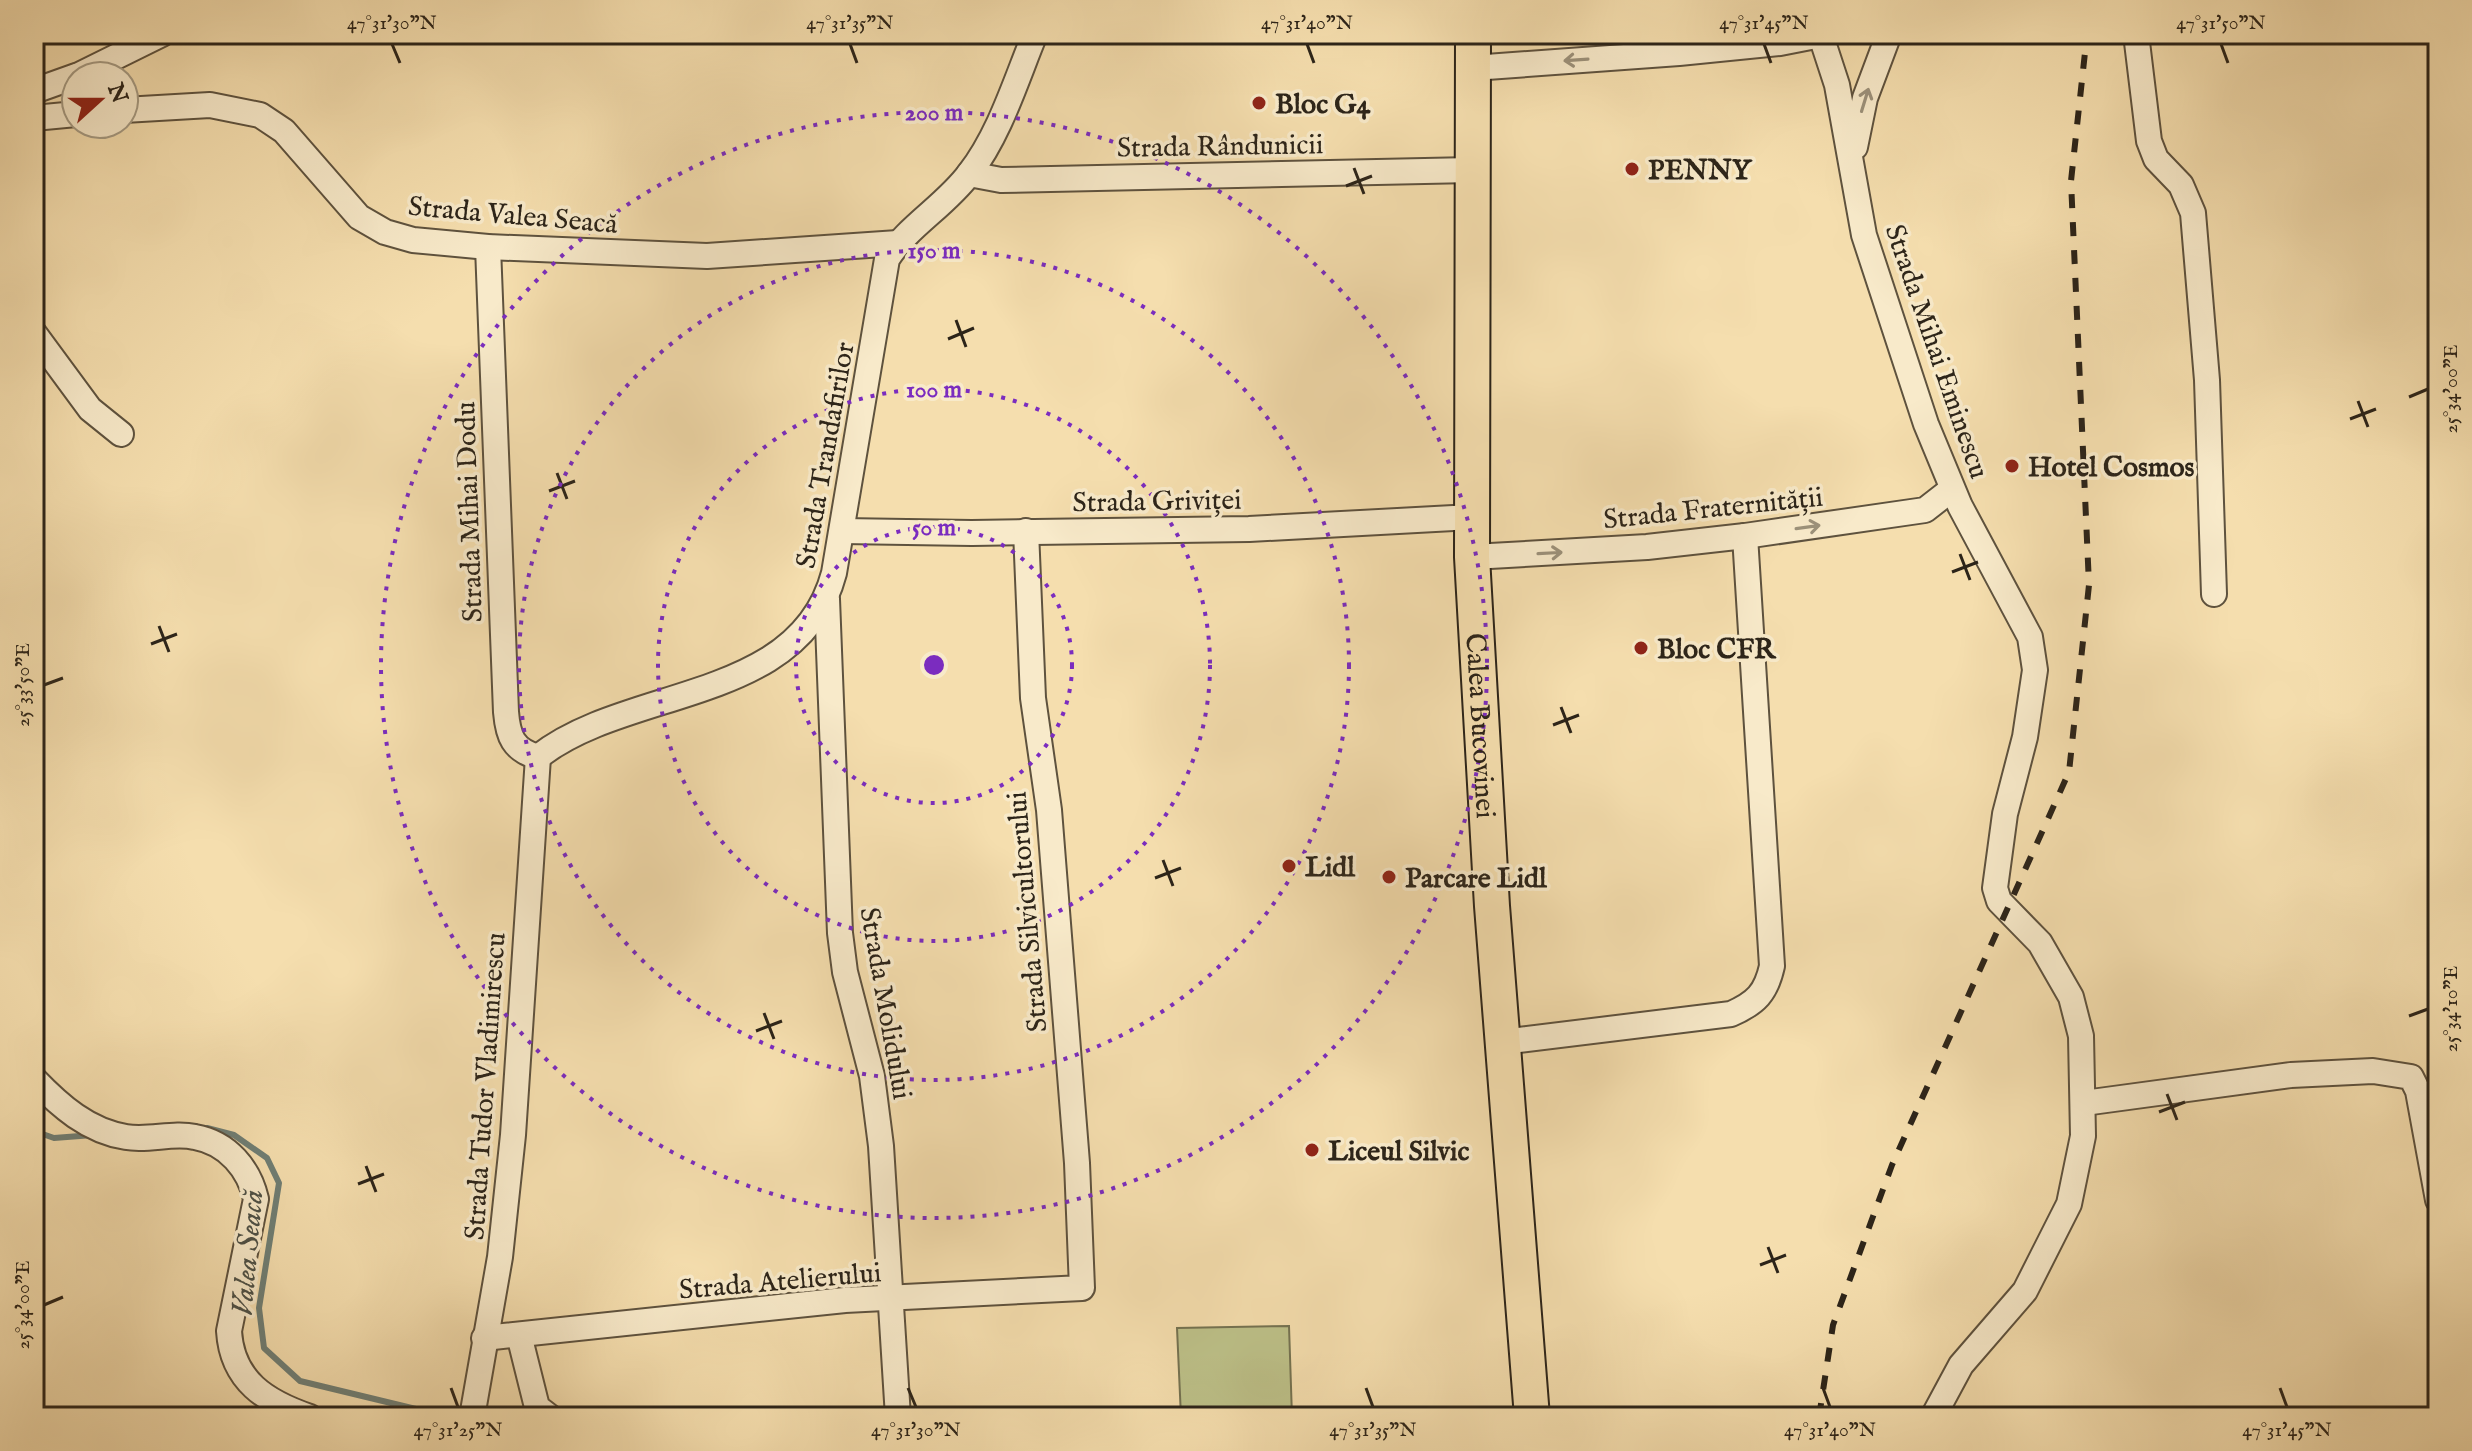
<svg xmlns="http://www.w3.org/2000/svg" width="2472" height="1451" font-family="'IM FELL English',serif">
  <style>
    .green { fill: #bdc189; stroke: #747251; stroke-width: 2 }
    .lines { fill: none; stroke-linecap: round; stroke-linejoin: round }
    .stream { stroke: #707f75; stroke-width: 6 }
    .minor-casing { stroke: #5e523e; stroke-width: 28 }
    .highway-casing { stroke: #2c2419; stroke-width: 38 }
    .minor { stroke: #f8eaca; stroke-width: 24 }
    .highway { stroke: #f5deae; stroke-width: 34 }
    .rail { stroke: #2c2419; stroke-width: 6; stroke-dasharray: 14 14; stroke-linecap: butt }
    .oneway { stroke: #9c917a }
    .ticks { fill: none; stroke: #2c2419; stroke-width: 3 }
    .ring { fill: none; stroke: #7b2cbf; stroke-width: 4; stroke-dasharray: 4 8 }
    .poi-dot { fill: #8f2418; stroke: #f8eaca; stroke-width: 3 }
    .labels { text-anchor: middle; stroke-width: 7; stroke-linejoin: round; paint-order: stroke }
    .poi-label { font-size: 28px; font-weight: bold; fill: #2c2419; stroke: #f8eaca; text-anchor: start }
    .street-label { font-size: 28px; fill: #2c2419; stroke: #f8eaca }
    .water-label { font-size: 30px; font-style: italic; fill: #4e5147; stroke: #f8eaca }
    .centre { fill: #7b2cbf; stroke: #f8eaca; stroke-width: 4 }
    .ring-label { font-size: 24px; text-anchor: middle; font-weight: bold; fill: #7b2cbf; stroke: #f8eaca; stroke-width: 7; stroke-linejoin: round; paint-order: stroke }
    .neatline { fill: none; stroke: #2c2419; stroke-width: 3 }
    .ticks-label { font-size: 20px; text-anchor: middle; fill: #2c2419 }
  </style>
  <rect width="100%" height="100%" fill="#f5deae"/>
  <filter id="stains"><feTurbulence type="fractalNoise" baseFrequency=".0025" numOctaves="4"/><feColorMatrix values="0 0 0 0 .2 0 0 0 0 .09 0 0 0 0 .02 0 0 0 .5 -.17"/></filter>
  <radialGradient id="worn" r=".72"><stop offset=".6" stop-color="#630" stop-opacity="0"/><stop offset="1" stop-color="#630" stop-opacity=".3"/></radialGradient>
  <!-- green -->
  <polygon class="green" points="1289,1326 1292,1417 1181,1417 1177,1328"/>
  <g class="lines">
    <!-- stream -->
    <g class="stream">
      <polyline points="207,1128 234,1135 267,1158 279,1183 259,1308 264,1348 300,1381 449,1417"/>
      <polyline points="34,1131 54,1138 93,1135"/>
    </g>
    <!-- minor casing -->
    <g class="minor-casing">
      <g id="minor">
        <polyline points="2136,34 2149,141 2156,159 2181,185 2193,213 2207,380 2214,594"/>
        <polyline points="1821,36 1837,85 1864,235 1926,424 1960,506 2030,637 2035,670 2025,737 2005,814 1995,888 1999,901 2040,943 2071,997 2081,1036 2083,1136 2069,1204 2025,1291 1961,1365 1933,1417"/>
        <polyline points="1473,68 1679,53 1780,43 1826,34"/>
        <polyline points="77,76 162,34"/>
        <polyline points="34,91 76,76"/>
        <polyline points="124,110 210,105 260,115 284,131 359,217 385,232 413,240 488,247 707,256 898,243"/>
        <polyline points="34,118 76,114"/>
        <polyline points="1855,147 1865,98 1889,34"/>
        <polyline points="969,174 1001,180 1472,170"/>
        <path d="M488,247L506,712C508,736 513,750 538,757"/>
        <polyline points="34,333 90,409 121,434"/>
        <polyline points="842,531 972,533 1249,529 1472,517"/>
        <polyline points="1472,557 1647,547 1745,536 1925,510 1952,489"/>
        <polyline points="827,599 840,933 845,972 872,1076 881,1146 898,1417"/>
        <path d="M538,757C627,686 800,704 834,573L887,259C908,226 945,206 969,174C1000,134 1016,80 1035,34"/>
        <path d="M1502,1042L1731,1014C1756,1003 1766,993 1772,966L1745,536"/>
        <path d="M34,1079C60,1106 88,1131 126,1137C149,1141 173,1132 195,1137C228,1143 249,1169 256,1199L229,1331C232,1381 266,1402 310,1417"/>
        <polyline points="2084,1103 2291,1075 2373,1071 2411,1077 2418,1091 2438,1200"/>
        <polyline points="519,1335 537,1407 550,1417"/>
        <polyline points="484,1338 845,1300 1082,1288 1077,1163 1049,810 1033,698 1026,531"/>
        <polyline points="472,1417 500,1257 513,1135 538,757"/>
      </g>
    </g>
    <!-- highway casing -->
    <g class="highway-casing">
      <g id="highway">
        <path id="s1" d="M1473,34L1472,557L1492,906L1532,1417"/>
      </g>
    </g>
    <!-- minor -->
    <use href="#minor" class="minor"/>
    <!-- highway -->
    <use href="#highway" class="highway"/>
    <!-- rail -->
    <polyline class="rail" points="1819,1417 1833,1325 1892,1165 2069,772 2089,585 2071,181 2087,34"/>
  </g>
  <!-- one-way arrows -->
  <defs><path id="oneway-shaft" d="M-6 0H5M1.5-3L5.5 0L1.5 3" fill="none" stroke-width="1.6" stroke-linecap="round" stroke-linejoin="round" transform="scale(2)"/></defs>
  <g class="oneway">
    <use href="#oneway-shaft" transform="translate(1576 60) rotate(176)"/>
    <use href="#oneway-shaft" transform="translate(1865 100) rotate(-73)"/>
    <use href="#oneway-shaft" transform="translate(1808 527) rotate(-8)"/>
    <use href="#oneway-shaft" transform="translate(1550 553) rotate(-3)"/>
  </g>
  <!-- ticks -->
  <path class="ticks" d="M392,44L400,63M850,44L857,63M1307,44L1314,63M1764,44L1771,63M2221,44L2228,63M1354,168L1364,194M1346,186L1372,176M956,320L966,347M948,339L974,328M2409,397L2428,389M2358,401L2368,427M2350,419L2376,409M557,473L567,499M549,491L575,481M1960,554L1970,580M1952,572L1978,562M159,626L169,652M151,644L177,634M44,685L63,678M1561,707L1571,733M1553,725L1579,715M1163,860L1173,886M1155,878L1181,868M764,1013L774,1039M2409,1016L2428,1009M756,1031L782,1021M2167,1094L2177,1120M2159,1112L2185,1102M366,1166L376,1192M358,1184L384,1174M1768,1247L1778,1273M1760,1265L1786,1255M44,1305L63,1297M451,1388L458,1407M908,1388L916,1407M1366,1388L1373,1407M1823,1388L1830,1407M2280,1388L2287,1407"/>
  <!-- distance rings -->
  <g class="ring">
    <circle cx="934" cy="665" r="138"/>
    <circle cx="934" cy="665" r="276"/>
    <circle cx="934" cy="665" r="415"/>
    <circle cx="934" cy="665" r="553"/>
  </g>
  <!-- markers -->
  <g class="poi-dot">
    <circle cx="1259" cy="103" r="8"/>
    <circle cx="1632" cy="169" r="8"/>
    <circle cx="2012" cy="466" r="8"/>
    <circle cx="1641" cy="648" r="8"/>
    <circle cx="1289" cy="866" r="8"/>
    <circle cx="1389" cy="877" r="8"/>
    <circle cx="1312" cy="1150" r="8"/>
  </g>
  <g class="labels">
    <!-- poi labels -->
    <g class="poi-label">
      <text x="1275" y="113">Bloc G4</text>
      <text x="1648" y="179">PENNY</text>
      <text x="2028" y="476">Hotel Cosmos</text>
      <text x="1657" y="658">Bloc CFR</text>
      <text x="1305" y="876">Lidl</text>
      <text x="1405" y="887">Parcare Lidl</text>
      <text x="1328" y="1160">Liceul Silvic</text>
    </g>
    <!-- street labels -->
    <g class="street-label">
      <text transform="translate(1220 145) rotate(-1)" y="10">Strada Rândunicii</text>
      <text transform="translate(513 214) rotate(5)" y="10">Strada Valea Seacă</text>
      <text transform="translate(1938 351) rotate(71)" y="10">Strada Mihai Eminescu</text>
      <text transform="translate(824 455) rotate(-80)" y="10">Strada Trandafirilor</text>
      <text transform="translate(1157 500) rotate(-1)" y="10">Strada Griviței</text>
      <text transform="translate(1713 507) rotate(-6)" y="10">Strada Fraternității</text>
      <text transform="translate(468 512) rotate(-92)" y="10">Strada Mihai Dodu</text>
      <text dy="10" stroke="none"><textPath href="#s1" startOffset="692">Calea Bucovinei</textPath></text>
      <text transform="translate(1026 912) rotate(-95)" y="10">Strada Silvicultorului</text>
      <text transform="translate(887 1003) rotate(80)" y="10">Strada Molidului</text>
      <text transform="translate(484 1086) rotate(-86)" y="10">Strada Tudor Vladimirescu</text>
      <text transform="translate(780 1280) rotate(-5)" y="10">Strada Atelierului</text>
    </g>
    <!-- water labels -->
    <g class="water-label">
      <text transform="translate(247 1253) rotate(-85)" y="10">Valea Seacă</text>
    </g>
  </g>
  <circle cx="934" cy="665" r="12" class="centre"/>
  <g class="ring-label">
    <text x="934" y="120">200 m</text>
    <text x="934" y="258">150 m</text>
    <text x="934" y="397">100 m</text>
    <text x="934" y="535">50 m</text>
  </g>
  <!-- margin -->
  <rect width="2472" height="1451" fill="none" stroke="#f5deae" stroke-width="88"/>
  <!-- north arrow -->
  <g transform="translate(100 100) rotate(69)"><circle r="38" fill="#f8eaca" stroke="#a69b83" stroke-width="2"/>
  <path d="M0-6L14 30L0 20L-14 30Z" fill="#8f2418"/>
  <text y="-12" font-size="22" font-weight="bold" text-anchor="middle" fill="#2c2419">N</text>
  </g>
  <rect x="44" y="44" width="2384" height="1363" class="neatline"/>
  <g class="ticks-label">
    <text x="392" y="29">47°31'30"N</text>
    <text x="850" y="29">47°31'35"N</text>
    <text x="1307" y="29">47°31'40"N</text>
    <text x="1764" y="29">47°31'45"N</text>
    <text x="2221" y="29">47°31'50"N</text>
    <text transform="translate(2450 389) rotate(-90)" y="7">25°34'00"E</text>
    <text transform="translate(22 685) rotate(-90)" y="7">25°33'50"E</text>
    <text transform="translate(2450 1009) rotate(-90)" y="7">25°34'10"E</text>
    <text transform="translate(22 1305) rotate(-90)" y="7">25°34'00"E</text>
    <text x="458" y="1436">47°31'25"N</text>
    <text x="916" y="1436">47°31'30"N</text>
    <text x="1373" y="1436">47°31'35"N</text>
    <text x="1830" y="1436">47°31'40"N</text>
    <text x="2287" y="1436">47°31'45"N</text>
  </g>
  <rect width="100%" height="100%" filter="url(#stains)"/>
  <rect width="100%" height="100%" fill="url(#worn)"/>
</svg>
